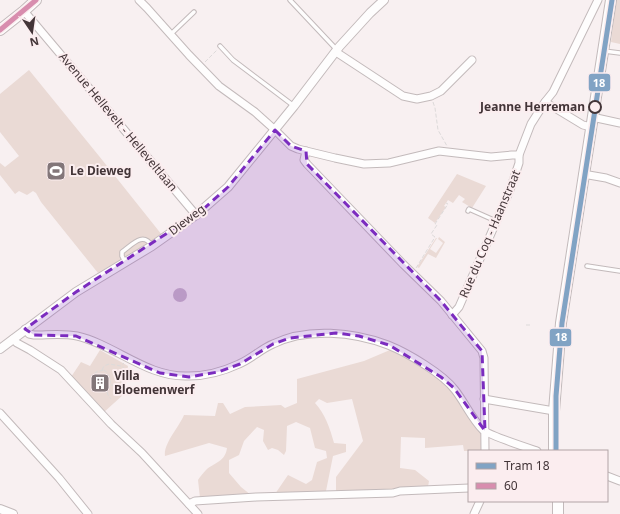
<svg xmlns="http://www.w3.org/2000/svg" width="620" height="514" font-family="'Noto Sans',sans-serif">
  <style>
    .green { fill: #eadad5 }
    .water { fill: #cab6c8 }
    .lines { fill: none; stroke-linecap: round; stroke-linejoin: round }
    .service-casing { stroke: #c3babb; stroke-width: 5.5 }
    .minor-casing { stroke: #c3babb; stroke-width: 9 }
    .tertiary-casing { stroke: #c3babb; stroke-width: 10 }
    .secondary-casing { stroke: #c3babb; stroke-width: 12 }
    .path { stroke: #dddada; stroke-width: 1; stroke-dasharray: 4 2; stroke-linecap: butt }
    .service { stroke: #fefdfd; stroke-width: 3.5 }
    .minor { stroke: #fefdfd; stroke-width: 7 }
    .tertiary { stroke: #fefdfd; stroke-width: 8 }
    .secondary { stroke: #fefdfd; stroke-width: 10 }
    .bus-1-casing { stroke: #fbedef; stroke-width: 8 }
    .bus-1 { stroke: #d88dae; stroke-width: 5 }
    .tram-1-casing { stroke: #fbedef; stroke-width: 8 }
    .tram-1 { stroke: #81a3c4; stroke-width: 5 }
    .marked { fill: #7b2cbf; fill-opacity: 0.2; stroke: #7b2cbf; stroke-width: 3; stroke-dasharray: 8 5; stroke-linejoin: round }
    .stop-dot { fill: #fbedef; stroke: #433538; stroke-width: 2 }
    .labels { text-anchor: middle; stroke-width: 4; stroke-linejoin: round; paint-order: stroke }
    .stop-label { font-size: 12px; font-weight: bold; fill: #433538; stroke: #fbedef; text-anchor: end }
    .street-label { font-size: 12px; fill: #433538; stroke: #fbedef }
    .poi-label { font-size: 12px; font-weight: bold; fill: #433538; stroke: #fbedef; text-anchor: start }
    .line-badge { stroke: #fbedef; stroke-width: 1.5 }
    .badge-label { font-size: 11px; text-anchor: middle; font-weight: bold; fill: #fff }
  </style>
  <rect width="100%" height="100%" fill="#f8f0f1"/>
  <!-- green -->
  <g class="green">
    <polygon points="616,0 620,0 620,44 611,42"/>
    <polygon points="29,70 99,156 162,235 98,273 41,202 36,193 33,191 27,195 19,191 15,194 0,175 0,163 5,167 19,156 0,132 0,94"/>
    <polygon points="457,174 486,186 472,208 462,202 465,199 459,195 453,203 448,200 444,206 446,207 435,223 428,218"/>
    <polygon points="439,237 445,242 436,258 428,254 419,268 417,267 436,238 437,238 430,249 436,253 443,243 438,239"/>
    <polygon points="100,350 128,366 124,394 103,413 71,377 81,362 90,366"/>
    <path d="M390,350L399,352L423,366L453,391L482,434V451H464L463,445L425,448V438L401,437L400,468L415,470L429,481L428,487L396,489L390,491L336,492V477L363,441L352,399L327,403L319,399L315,403C325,414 330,428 334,443L346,444V452L333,456L326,491L275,494L288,475L306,484L312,480L317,462L327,458L326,451L315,448L310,428L296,422L287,426L286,451L284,455L278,450L272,448L268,450L263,441L264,430L257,427L244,441L239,455L229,460V473L241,487L251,495L200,498L198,480C200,477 203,473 206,470C215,462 225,462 227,448L209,443L165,456C163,444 179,427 184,415L215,416L218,403H223L230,414L245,407L281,405L285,408L297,403V379L364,361Z"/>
  </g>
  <!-- water -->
  <circle class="water" cx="180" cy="295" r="7"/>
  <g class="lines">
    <!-- service casing -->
    <g class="service-casing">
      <g id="service">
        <polyline points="290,0 337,50"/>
        <polyline points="171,34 194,12"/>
        <polyline points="220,46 233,60 294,106"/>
        <polyline points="604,51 620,53"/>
        <polyline points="468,211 469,209 496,221"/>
        <path d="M125,262L122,256V252C132,245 143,231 152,246"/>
        <polyline points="587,266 620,271"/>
      </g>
    </g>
    <!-- minor casing -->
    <g class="minor-casing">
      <g id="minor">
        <polyline points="139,0 147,8 189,55 219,86 255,112 275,130 291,146 298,149 335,158 364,164 389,163 439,151 491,157 512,155 519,155"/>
        <polyline points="24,11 196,215"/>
        <polyline points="336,52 403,96 417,99 431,96 441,91 472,60"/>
        <polyline points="545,102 583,125 591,127"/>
        <polyline points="592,117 620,123"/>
        <polyline points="306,151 304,160 307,164 403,264 441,301 482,351 484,358 485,451"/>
        <polyline points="583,174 606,178 620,183"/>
        <polyline points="452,315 459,307 510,190 519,163 519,155 531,124 545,102 553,92 598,0"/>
        <path d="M25,329L29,334L34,335C48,335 63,333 77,336C116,345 147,378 189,376C206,376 224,371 239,364C251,359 261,349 273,344C307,327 354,332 388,345C408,353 443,374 455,390C465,403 472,419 483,430C491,436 525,447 537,451"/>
        <polyline points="13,339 17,343 30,350 61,370 111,424 142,453 198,514"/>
        <polyline points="484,399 554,411"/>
        <polyline points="0,413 59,478 88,514"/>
        <polyline points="607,476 620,481"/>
        <polyline points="189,504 195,501 256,497 393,493 400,491 469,488"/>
        <polyline points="474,514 480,501"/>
      </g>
    </g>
    <!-- tertiary casing -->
    <g class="tertiary-casing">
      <g id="tertiary">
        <polyline points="0,349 76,292 152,246 196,215 228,187 294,106 339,47 370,13 384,0"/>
        <polyline points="0,509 13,514"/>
      </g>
    </g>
    <!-- secondary casing -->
    <g class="secondary-casing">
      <g id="secondary">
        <polyline points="0,30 24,11 36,0"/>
        <polyline points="554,451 554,411 561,323 611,0"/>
        <polyline points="558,501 558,514"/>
      </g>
    </g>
    <!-- path -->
    <g class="path">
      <polyline points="205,62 217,50"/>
      <polyline points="433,102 435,108 438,130 447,146"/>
      <polyline points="416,268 435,237 431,234 437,225 435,224 448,204 446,203"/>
      <polyline points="526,325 531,325"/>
      <polyline points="102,370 104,366 109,364 121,366 124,363"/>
      <path d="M104,370C111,374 112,386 107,391L98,392L92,385V377L96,372Z"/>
      <polyline points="111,385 117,386 121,383 124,374 123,366"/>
      <polyline points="107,392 108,395 111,399"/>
    </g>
    <!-- service -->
    <use href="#service" class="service"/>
    <!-- minor -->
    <use href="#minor" class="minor"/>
    <!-- tertiary -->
    <use href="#tertiary" class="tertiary"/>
    <!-- secondary -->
    <use href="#secondary" class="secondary"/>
    <!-- bus-1 casing -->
    <g class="bus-1-casing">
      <polyline id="bus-1" points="0,30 36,0"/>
    </g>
    <!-- bus-1 -->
    <use href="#bus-1" class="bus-1"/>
    <!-- tram-1 casing -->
    <g class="tram-1-casing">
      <polyline id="tram-1" points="556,451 556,396 562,323 612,0"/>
    </g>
    <!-- tram-1 -->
    <use href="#tram-1" class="tram-1"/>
  </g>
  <!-- marked area -->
  <path class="marked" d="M275,130L291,146L306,151L307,164L441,301L482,351L485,431L454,388L441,377L389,345L359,336L336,333L290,338L273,344L240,364L218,372L189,377L160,373L76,336L34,335L25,329L76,292L200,212L228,187Z"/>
  <!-- icons -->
  <defs>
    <g id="stadium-square" transform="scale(1)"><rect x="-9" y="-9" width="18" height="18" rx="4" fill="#827679" stroke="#fbedef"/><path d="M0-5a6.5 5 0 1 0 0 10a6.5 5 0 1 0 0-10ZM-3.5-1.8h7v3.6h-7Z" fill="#fff"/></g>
    <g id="building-square" transform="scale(1)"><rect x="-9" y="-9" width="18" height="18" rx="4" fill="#827679" stroke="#fbedef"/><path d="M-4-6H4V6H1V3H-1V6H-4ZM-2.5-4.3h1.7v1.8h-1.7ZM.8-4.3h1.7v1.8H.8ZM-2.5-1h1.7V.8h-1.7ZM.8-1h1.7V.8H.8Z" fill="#fff"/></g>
  </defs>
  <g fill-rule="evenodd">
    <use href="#stadium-square" x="56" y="171"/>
    <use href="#building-square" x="100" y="383"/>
  </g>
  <!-- markers -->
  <circle class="stop-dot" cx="595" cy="107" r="6"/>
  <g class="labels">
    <!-- stop labels -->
    <g class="stop-label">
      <text x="585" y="111">Jeanne Herreman</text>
    </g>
    <!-- street labels -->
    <g class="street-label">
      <text transform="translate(118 122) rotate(50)" y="4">Avenue Hellevelt - Helleveltlaan</text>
      <text transform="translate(187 220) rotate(-37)" y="4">Dieweg</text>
      <text transform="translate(490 234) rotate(-67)" y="4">Rue du Coq - Haanstraat</text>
    </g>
    <!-- poi labels -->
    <g class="poi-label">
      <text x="70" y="175">Le Dieweg</text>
      <text x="114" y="380">Villa<tspan x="114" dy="14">Bloemenwerf</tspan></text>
    </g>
  </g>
  <g class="line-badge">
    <rect x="588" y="73" width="23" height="19" rx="4" fill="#81a3c4"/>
    <rect x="549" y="328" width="23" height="19" rx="4" fill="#81a3c4"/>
  </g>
  <g class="badge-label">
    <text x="599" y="87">18</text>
    <text x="561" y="341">18</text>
  </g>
  <!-- legend -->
  <rect x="468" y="450" width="140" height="52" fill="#fbedef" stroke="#b1a3a6"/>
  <rect x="476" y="463" width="20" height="6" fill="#81a3c4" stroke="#b1a3a6"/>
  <text x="504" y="470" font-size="12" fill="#433538">Tram 18</text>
  <rect x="476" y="483" width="20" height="6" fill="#d88dae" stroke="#b1a3a6"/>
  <text x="504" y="490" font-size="12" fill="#433538">60</text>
  <!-- north arrow -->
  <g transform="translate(32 32) rotate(167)" stroke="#fbedef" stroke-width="3" paint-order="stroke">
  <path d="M0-3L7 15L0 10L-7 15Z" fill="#433538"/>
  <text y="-6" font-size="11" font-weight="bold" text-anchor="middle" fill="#433538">N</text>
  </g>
</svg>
